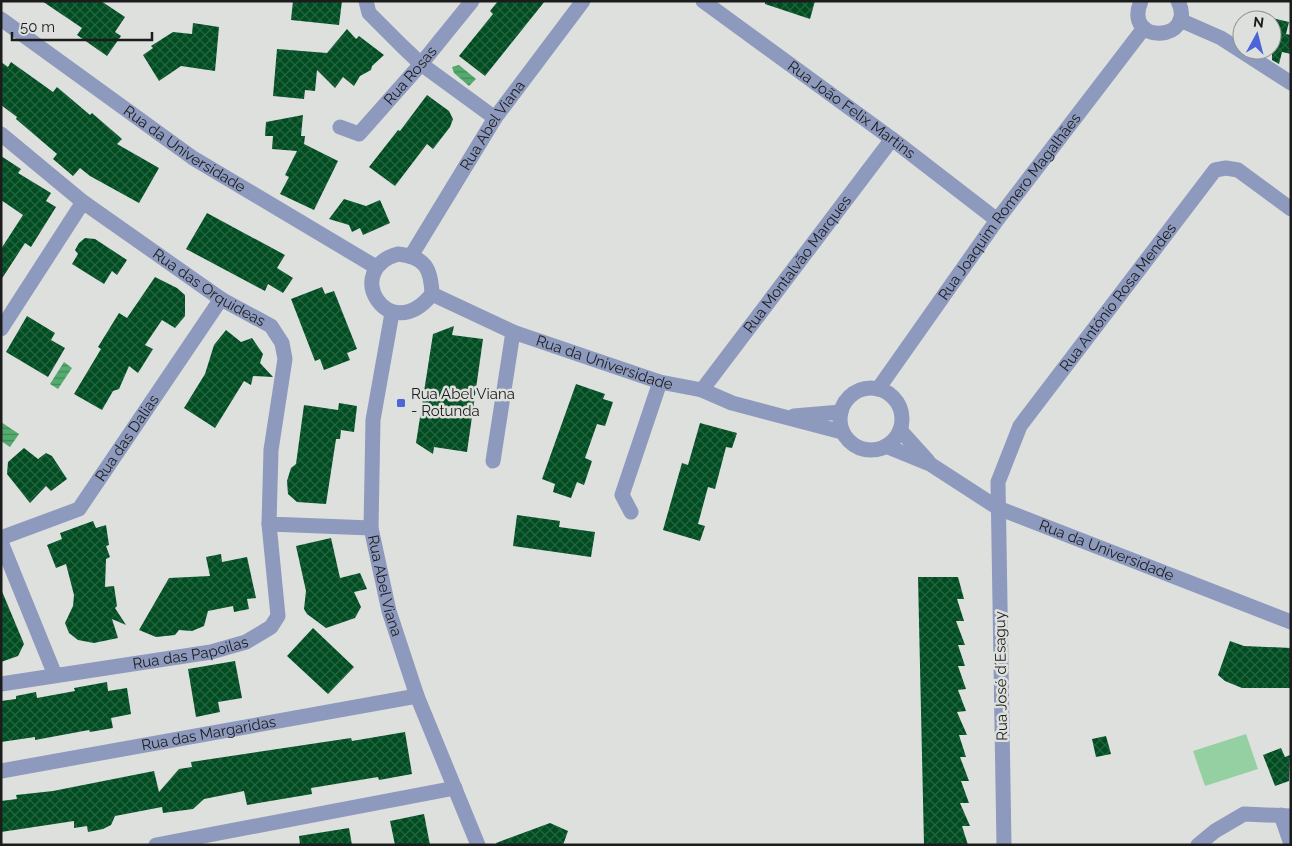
<svg xmlns="http://www.w3.org/2000/svg" width="1292" height="846" font-family="Raleway,sans-serif">
  <style>
    .garden { fill: #95d0a2 }
    .water { fill: url(#water-rules) }
    .building { fill: url(#building-cross-hatch) }
    .lines { fill: none; stroke-linecap: round; stroke-linejoin: round }
    .street { stroke: #8d99bd; stroke-width: 15 }
    .poi-dot { fill: #4e64d9; stroke: #dde0dd; stroke-width: 2 }
    .labels { text-anchor: middle; stroke-width: 5; stroke-linejoin: round; paint-order: stroke }
    .street-label { font-size: 15px; fill: #1b1c1b; stroke: #dde0dd }
    .poi-label { font-size: 15px; fill: #1b1c1b; stroke: #dde0dd; text-anchor: start }
  </style>
  <defs>
    <pattern id="water-rules" width="6" height="5" patternUnits="userSpaceOnUse" patternTransform="scale(1.25)"><rect width="6" height="5" fill="#55aa6e"/><path d="M0 2.5h6" fill="none" stroke="#468a5a"/></pattern>
    <pattern id="building-cross-hatch" width="8" height="8" patternUnits="userSpaceOnUse" patternTransform="scale(1.25)"><rect width="8" height="8" fill="#004d22"/><path d="M0 0l8 8M0 8l8-8" fill="none" stroke="#256341"/></pattern>
  </defs>
  <rect width="100%" height="100%" fill="#dde0dd"/>
  <!-- garden -->
  <polygon class="garden" points="1246,734 1258,769 1205,786 1193,751"/>
  <!-- water -->
  <g class="water">
    <polygon points="459,65 476,79 469,86 454,73 452,67"/>
    <polygon points="64,362 72,368 58,389 50,384"/>
    <polygon points="1,422 19,434 10,447 1,441"/>
  </g>
  <!-- building -->
  <g class="building">
    <polygon points="42,1 101,1 125,17 115,32 121,36 107,56 77,35 82,28"/>
    <polygon points="293,1 342,1 339,25 291,20"/>
    <polygon points="498,1 545,1 485,76 459,56 493,14 490,11"/>
    <polygon points="765,1 815,1 810,19 765,4"/>
    <polygon points="1272,18 1289,22 1286,34 1291,35 1291,54 1282,52 1279,64 1272,60"/>
    <polygon points="193,23 219,27 215,71 181,66 159,81 143,55 153,48 151,46 173,32 192,34"/>
    <polygon points="347,29 356,39 359,36 384,55 372,66 371,70 360,76 354,86 343,77 335,88 317,70 315,91 305,90 304,99 273,96 277,49 327,53"/>
    <polygon points="1,62 8,67 11,62 53,92 57,87 90,115 92,113 122,139 117,144 159,168 139,203 90,176 80,168 73,176 53,159 57,154 16,119 17,117 1,105"/>
    <polygon points="427,95 449,111 453,119 450,127 433,149 427,144 395,186 369,167 398,130 400,131"/>
    <polygon points="303,115 301,136 305,136 304,144 338,161 314,210 280,194 289,177 285,175 297,151 272,149 273,136 265,136 266,122"/>
    <polygon points="1,156 21,169 18,173 51,193 46,201 56,207 31,247 25,243 1,280 1,249 23,215 1,200"/>
    <polygon points="344,199 366,206 380,200 390,223 363,235 360,228 352,232 349,225 329,219"/>
    <polygon points="207,213 285,255 277,268 293,278 283,293 268,284 265,291 186,249"/>
    <polygon points="85,238 95,239 127,260 117,275 112,271 104,284 72,264 78,254 75,250 79,243"/>
    <polygon points="155,277 177,288 185,295 185,316 175,328 162,320 145,345 153,349 138,373 129,366 119,389 113,391 102,410 74,394 101,349 98,347 119,313 127,318"/>
    <polygon points="322,287 325,294 334,291 357,349 347,353 350,360 324,370 320,359 315,361 291,299"/>
    <polygon points="27,316 55,333 51,340 65,348 48,377 6,352"/>
    <polygon points="454,326 452,335 483,339 467,452 434,447 433,454 416,443 433,334"/>
    <polygon points="226,330 241,342 252,338 263,354 260,363 273,377 253,376 251,385 244,381 215,428 184,408 205,374 214,345"/>
    <polygon points="576,384 605,394 603,399 613,402 605,426 597,424 585,458 592,461 584,485 577,482 571,498 553,492 555,484 542,479"/>
    <polygon points="339,403 357,406 354,432 341,430 340,439 336,439 326,504 297,502 288,494 287,481 291,468 296,464 304,405 338,410"/>
    <polygon points="700,423 737,433 732,448 726,447 715,489 708,487 698,524 705,526 700,541 663,530 682,463 688,465"/>
    <polygon points="24,448 38,459 46,453 52,456 67,479 51,491 46,486 30,503 7,474 8,462"/>
    <polygon points="517,515 560,521 559,527 595,532 591,557 513,546"/>
    <polygon points="93,521 96,528 106,525 109,545 106,546 110,557 106,559 105,587 114,586 117,606 115,608 126,625 112,619 118,638 94,643 78,640 69,633 65,623 73,606 74,595 66,564 56,568 47,545 62,539 60,533"/>
    <polygon points="331,538 340,578 360,573 367,589 354,592 361,607 355,618 326,628 307,614 304,609 306,591 296,546"/>
    <polygon points="221,554 222,562 247,557 256,598 247,599 249,609 234,612 233,606 208,611 204,626 192,631 179,630 175,635 156,637 139,630 169,578 210,576 206,557"/>
    <polygon points="918,577 958,577 964,599 957,599 964,621 956,621 965,645 958,645 965,666 958,666 966,689 958,690 966,711 957,712 967,735 959,735 966,757 960,757 969,781 961,781 969,803 960,803 970,826 962,826 968,845 924,845"/>
    <polygon points="1,589 24,644 18,656 1,662"/>
    <polygon points="313,628 354,667 328,694 287,656"/>
    <polygon points="1230,641 1244,646 1291,648 1291,688 1242,688 1225,681 1218,675"/>
    <polygon points="235,661 242,698 218,702 220,712 196,717 188,669"/>
    <polygon points="107,682 108,691 127,688 131,714 111,718 113,728 90,732 89,730 35,740 35,737 1,742 1,701 16,699 16,696 36,692 37,698 75,691 74,688"/>
    <polygon points="405,732 412,774 379,780 378,777 311,788 312,794 247,805 244,791 204,799 193,809 163,813 162,807 115,816 111,825 103,829 88,832 87,826 74,828 74,821 1,832 1,801 17,799 16,795 53,791 154,771 159,792 179,769 192,767 191,762 351,738 352,741"/>
    <polygon points="1106,736 1111,754 1096,757 1092,739"/>
    <polygon points="1281,748 1285,757 1290,755 1289,781 1275,786 1263,755"/>
    <polygon points="424,814 430,845 395,845 390,821"/>
    <polygon points="550,823 568,831 563,845 497,845 496,843"/>
    <polygon points="349,828 352,845 300,845 299,836"/>
  </g>
  <g class="lines">
    <!-- street -->
    <g class="street">
      <polyline points="366,1 369,13 402,46 421,64 495,118"/>
      <path id="s1" d="M703,1L892,139L997,220"/>
      <path d="M1141,1C1122,46 1198,42 1178,1"/>
      <path id="s2" d="M1,19L193,158L376,267"/>
      <polyline points="1180,20 1221,38 1291,83"/>
      <path id="s3" d="M340,127L359,134L421,64L472,1"/>
      <path id="s4" d="M1,134L83,202L221,299L271,326L282,343L285,359L271,450L269,524L371,528"/>
      <path d="M398,254C425,257 431,268 432,294C389,348 341,270 398,254Z"/>
      <path id="s5" d="M411,256L495,118L583,1"/>
      <path id="s6" d="M432,294L513,332L660,382L702,390L732,403L842,432"/>
      <path id="s7" d="M392,313L373,420L371,528L389,611L417,696L478,845"/>
      <polyline points="1,329 83,202"/>
      <circle cx="871" cy="419" r="31"/>
      <path id="s8" d="M878,389L997,220L1144,28"/>
      <path id="s9" d="M702,390L892,139"/>
      <polyline points="794,416 841,412"/>
      <polyline points="900,430 928,461"/>
      <path id="s10" d="M886,446L930,464L998,508L1291,622"/>
      <polyline points="493,461 513,332"/>
      <polyline points="631,512 622,495 660,382"/>
      <path id="s11" d="M1,538L79,509L221,299"/>
      <polyline points="1,542 55,675"/>
      <path id="s12" d="M1,684L211,652L246,642L271,627L278,616L269,524"/>
      <path id="s13" d="M1,771L417,696"/>
      <polyline points="1281,815 1291,844"/>
      <polyline points="156,845 455,788"/>
      <path id="s14" d="M1004,845L998,482L1020,426L1215,170L1226,168L1238,170L1291,209"/>
      <polyline points="1198,845 1215,831 1244,814 1291,816"/>
    </g>
  </g>
  <!-- markers -->
  <rect class="poi-dot" x="396" y="398" width="10" height="10" rx="2.5"/>
  <g class="labels">
    <!-- street labels -->
    <g class="street-label">
      <text dy="5" stroke="none"><textPath href="#s3" startOffset="98">Rua Rosas</textPath></text>
      <text dy="5" stroke="none"><textPath href="#s1" startOffset="184">Rua João Felix Martins</textPath></text>
      <text dy="5" stroke="none"><textPath href="#s5" startOffset="154">Rua Abel Viana</textPath></text>
      <text dy="5" stroke="none"><textPath href="#s2" startOffset="225">Rua da Universidade</textPath></text>
      <text dy="5" stroke="none"><textPath href="#s8" startOffset="225">Rua Joaquim Romero Magalhães</textPath></text>
      <text dy="5" stroke="none"><textPath href="#s9" startOffset="158">Rua Montalvão Marques</textPath></text>
      <text dy="5" stroke="none"><textPath href="#s4" startOffset="259">Rua das Orquideas</textPath></text>
      <text dy="5" stroke="none"><textPath href="#s14" startOffset="585">Rua António Rosa Mendes</textPath></text>
      <text dy="5" stroke="none"><textPath href="#s6" startOffset="186">Rua da Universidade</textPath></text>
      <text dy="5" stroke="none"><textPath href="#s11" startOffset="169">Rua das Dalias</textPath></text>
      <text dy="5" stroke="none"><textPath href="#s10" startOffset="245">Rua da Universidade</textPath></text>
      <text dy="5" stroke="none"><textPath href="#s7" startOffset="276">Rua Abel Viana</textPath></text>
      <text dy="5" stroke="none"><textPath href="#s12" startOffset="192">Rua das Papoilas</textPath></text>
      <text transform="translate(1001 676) rotate(-91)" y="5">Rua José d´Esaguy</text>
      <text dy="5" stroke="none"><textPath href="#s13" startOffset="211">Rua das Margaridas</textPath></text>
    </g>
    <!-- poi labels -->
    <g class="poi-label">
      <text x="411" y="399">Rua Abel Viana<tspan x="411" dy="17">- Rotunda</tspan></text>
    </g>
  </g>
  <!-- border -->
  <rect width="1292" height="846" fill="none" stroke="#1b1c1b" stroke-width="5"/>
  <!-- north arrow -->
  <g transform="translate(1257 35) rotate(7)"><circle r="24" fill="#dde0dd" stroke="#8f928f"/>
  <path d="M0-4L9 19L0 12L-9 19Z" fill="#4e64d9"/>
  <text y="-8" font-size="14" font-weight="bold" text-anchor="middle" fill="#1b1c1b">N</text>
  </g>
  <!-- scale -->
  <path d="M12 32v8h140v-8" fill="none" stroke="#1b1c1b" stroke-width="2.5"/>
  <text x="20" y="32" font-size="15" fill="#1b1c1b" stroke="#dde0dd" stroke-width="4" paint-order="stroke">50 m</text>
</svg>
